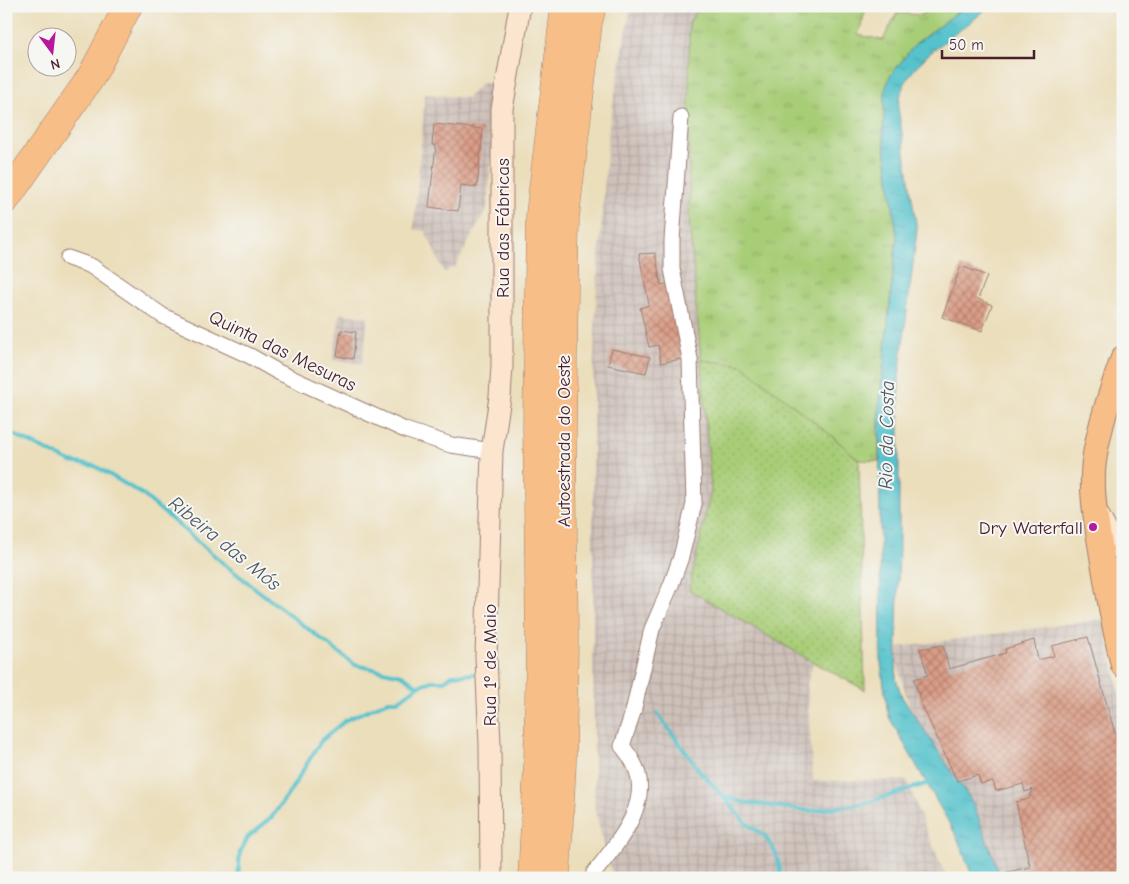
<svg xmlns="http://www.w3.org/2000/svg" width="1129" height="884" font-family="'Comic Neue',sans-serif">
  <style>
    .industrial { fill: url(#industrial-grid) }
    .grass { fill: url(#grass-tufts); stroke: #797651 }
    .garden { fill: url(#garden-dots); stroke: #797651 }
    .water { fill: url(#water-ripples); stroke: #50707c }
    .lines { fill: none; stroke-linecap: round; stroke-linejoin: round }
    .stream { stroke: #55c2cc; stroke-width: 4 }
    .building { fill: url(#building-cross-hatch) }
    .street-casing { stroke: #9a7e73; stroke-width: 17 }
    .secondary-casing { stroke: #9a7e73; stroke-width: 23 }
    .primary-casing { stroke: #9a7e73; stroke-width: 26 }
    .highway-casing { stroke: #9a7e73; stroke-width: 29 }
    .street { stroke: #fff; stroke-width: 15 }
    .secondary { stroke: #fce5cf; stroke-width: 21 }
    .primary { stroke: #f7be87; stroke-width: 24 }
    .highway { stroke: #f7be87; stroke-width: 28 }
    .poi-dot { fill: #b5179e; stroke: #f6f6f2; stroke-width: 2 }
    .labels { text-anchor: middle; stroke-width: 4; stroke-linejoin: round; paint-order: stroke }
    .street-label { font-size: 19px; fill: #4a1f2b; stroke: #f6f6f2 }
    .poi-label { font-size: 19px; fill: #4a1f2b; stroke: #f6f6f2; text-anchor: end }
    .water-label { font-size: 20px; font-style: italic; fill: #4e5863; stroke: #f6f6f2 }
  </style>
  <defs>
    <pattern id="industrial-grid" width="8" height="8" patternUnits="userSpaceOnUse" patternTransform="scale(1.25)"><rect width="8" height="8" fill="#cec1ba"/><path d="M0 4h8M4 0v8" fill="none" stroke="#b2a5a0"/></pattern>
    <pattern id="grass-tufts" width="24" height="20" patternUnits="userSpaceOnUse" patternTransform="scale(1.25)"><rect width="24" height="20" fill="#a8cd77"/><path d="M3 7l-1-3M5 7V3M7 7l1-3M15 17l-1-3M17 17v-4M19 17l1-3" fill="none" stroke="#92b067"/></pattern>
    <pattern id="garden-dots" width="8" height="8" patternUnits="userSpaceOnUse" patternTransform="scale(1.25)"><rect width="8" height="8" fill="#a8cd77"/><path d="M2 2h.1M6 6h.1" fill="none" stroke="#92b067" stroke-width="1.8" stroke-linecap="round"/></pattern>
    <pattern id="water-ripples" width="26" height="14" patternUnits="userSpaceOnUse" patternTransform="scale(1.25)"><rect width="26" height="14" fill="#55c2cc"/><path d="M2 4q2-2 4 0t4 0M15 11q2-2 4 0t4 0" fill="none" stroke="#4ca6af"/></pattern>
    <pattern id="building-cross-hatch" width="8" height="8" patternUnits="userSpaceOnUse" patternTransform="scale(1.25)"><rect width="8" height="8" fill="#da9e87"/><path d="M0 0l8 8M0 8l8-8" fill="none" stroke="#b3806f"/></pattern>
  </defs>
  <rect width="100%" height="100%" fill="#f6f6f2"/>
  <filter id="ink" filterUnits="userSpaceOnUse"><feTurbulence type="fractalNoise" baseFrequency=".02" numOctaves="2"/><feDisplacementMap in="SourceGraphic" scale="10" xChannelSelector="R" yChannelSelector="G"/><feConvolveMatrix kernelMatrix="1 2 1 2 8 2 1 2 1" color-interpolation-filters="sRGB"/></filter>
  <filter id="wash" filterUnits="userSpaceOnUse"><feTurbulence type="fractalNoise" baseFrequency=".0096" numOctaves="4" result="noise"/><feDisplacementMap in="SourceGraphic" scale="20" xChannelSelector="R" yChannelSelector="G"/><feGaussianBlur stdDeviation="1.12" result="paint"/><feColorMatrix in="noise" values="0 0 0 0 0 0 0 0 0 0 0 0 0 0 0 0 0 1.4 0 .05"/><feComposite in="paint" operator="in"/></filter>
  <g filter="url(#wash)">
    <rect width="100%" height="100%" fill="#ebdebb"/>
    <!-- industrial -->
    <g class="industrial">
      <polygon points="631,6 700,6 689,23 689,218 711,490 689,590 813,662 807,685 813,781 907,780 926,830 947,878 613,878 595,810 593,653 593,382 597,284 609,126"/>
      <polygon points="482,83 496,83 496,95 489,99 488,120 494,125 487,208 455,267 444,272 425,231 414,229 425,94 467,98"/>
      <polygon points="340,314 368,317 362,364 333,360"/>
      <polygon points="1103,619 1123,709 1123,878 994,878 918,737 893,648"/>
    </g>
    <!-- grass -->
    <polygon class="grass" points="700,6 867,6 858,35 883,40 897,13 922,15 932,6 966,6 915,44 883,133 897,236 879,406 879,461 859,460 833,437 742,365 701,360 689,218 689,23"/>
    <!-- garden -->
    <polygon class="garden" points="701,360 742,365 833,437 859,460 865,690 813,662 689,590 711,490"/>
    <!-- water -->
    <path class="water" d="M966,6H989C957,38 902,59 898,108L917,230L899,376V545L896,679L902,697L973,803L1001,878H973L957,837L889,717L887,708L881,663L879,406L897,236L883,133L885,90L890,76L915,44Z"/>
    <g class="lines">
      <!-- stream -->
      <g class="stream">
        <polyline points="6,431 71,462 95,466 142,494 229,568 355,665 402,675 418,686"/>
        <polyline points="657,713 699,770 723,796 742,802 811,811 866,803 932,782"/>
        <polyline points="724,797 746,823 765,836 776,854 780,870 779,878"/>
        <polyline points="238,878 240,852 248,837 271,818 287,796 321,741 346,720 388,701 398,701 418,686 432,681 445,681 452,675 476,674"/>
      </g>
    </g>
    <g id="blocks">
      <!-- building -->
      <g class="building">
        <polygon points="434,124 483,129 477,187 461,185 458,211 429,207 436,145 432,145"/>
        <polygon points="655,253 661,285 670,283 686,358 661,363 658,345 649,347 640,308 649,305 639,254"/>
        <polygon points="961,266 987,276 978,299 992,305 982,331 942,317"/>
        <polygon points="341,330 356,332 353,359 337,356"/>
        <polygon points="612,349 650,357 646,373 608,365"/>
        <polygon points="1088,637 1123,762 1123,878 1006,878 1003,873 1030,867 1016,802 1029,799 1033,789 1025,792 1023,784 996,791 993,781 981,784 978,775 957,781 921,703 914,679 928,675 920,649 943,645 949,669 1006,653 1005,649 1034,640 1038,660 1054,656 1052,646"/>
      </g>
    </g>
  </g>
  <g filter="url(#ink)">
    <use href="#blocks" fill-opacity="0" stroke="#9a7e73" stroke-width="1"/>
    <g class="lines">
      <!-- street casing -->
      <g class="street-casing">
        <g id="street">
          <polyline points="68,258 91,266 163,316 250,356 278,372 405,430 451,445 492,451"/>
          <path d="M593,878L594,873C617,844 655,801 633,762C630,756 626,751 622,746L633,712L652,629L671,585L681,557L694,504L690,359L672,269V240L681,117"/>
        </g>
      </g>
      <!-- secondary casing -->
      <g class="secondary-casing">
        <g id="secondary">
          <polyline points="1098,514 1112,541 1123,550"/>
          <polyline points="1105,578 1123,566"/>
          <polyline points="1110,602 1123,589"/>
          <polyline points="491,878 490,744 486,657 492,451 500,397 502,366 502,109 520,6"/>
        </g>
      </g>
      <!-- primary casing -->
      <g class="primary-casing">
        <path id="primary" d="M1123,358C1111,392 1099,426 1094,461C1090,493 1097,525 1102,556C1108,592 1114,629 1123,665"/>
      </g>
      <!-- highway casing -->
      <g class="highway-casing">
        <g id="highway">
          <polyline points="6,199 91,77 128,6"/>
          <polyline points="532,878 538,765 540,640 537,426 540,214 565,6"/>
          <polyline points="556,878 562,763 564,640 562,431 565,217 588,23 592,6"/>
        </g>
      </g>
      <!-- street -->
      <use href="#street" class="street"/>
      <!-- secondary -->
      <use href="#secondary" class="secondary"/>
      <!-- primary -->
      <use href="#primary" class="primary"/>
      <!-- highway -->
      <use href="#highway" class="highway"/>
    </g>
  </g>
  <!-- markers -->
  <circle class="poi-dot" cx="1093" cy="527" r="5"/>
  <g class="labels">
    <!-- street labels -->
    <g class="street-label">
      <text transform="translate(502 228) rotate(-90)" y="7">Rua das Fábricas</text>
      <text transform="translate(283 350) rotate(26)" y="7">Quinta das Mesuras</text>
      <text transform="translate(563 441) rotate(-90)" y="7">Autoestrada do Oeste</text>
      <text transform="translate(489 665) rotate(-90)" y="7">Rua 1º de Maio</text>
    </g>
    <!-- poi labels -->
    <g class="poi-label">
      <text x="1083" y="534">Dry Waterfall</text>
    </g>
    <!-- water labels -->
    <g class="water-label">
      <text transform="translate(886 435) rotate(-89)" y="7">Rio da Costa</text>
      <text transform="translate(225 543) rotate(39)" y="7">Ribeira das Mós</text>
    </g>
  </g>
  <!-- margin -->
  <rect width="1129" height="884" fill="none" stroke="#f6f6f2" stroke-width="25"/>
  <!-- north arrow -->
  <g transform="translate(52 52) rotate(165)"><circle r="24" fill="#f6f6f2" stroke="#b1a0a2"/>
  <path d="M0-4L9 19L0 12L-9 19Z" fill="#b5179e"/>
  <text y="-8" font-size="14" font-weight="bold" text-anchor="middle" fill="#4a1f2b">N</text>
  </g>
  <!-- scale -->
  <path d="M942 50v8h92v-8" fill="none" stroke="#4a1f2b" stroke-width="2.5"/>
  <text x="949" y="50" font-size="15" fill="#4a1f2b" stroke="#f6f6f2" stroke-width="4" paint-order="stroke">50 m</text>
</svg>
